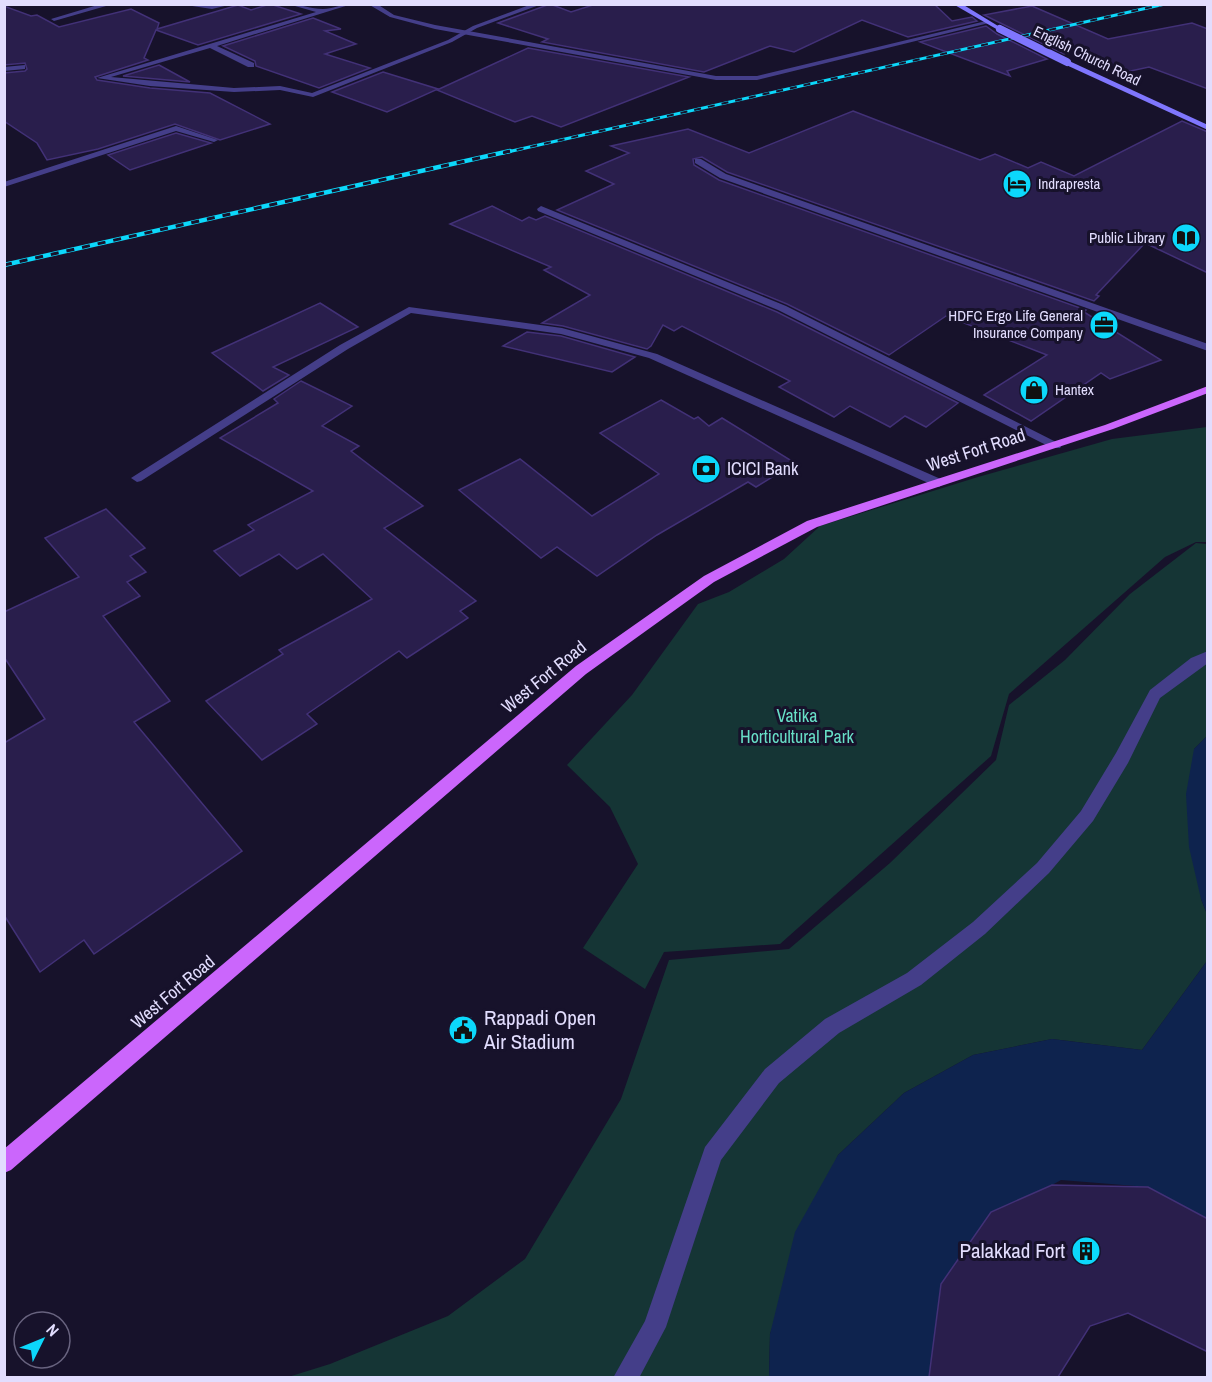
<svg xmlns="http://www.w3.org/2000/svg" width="1212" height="1382" font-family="'Archivo Narrow',sans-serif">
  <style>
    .green { fill: #153535 }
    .water { fill: #0e234e }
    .building { fill: #291e4c; stroke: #423177; stroke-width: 1.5 }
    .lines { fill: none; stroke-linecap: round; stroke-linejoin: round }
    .pedestrian { fill: #443e89; fill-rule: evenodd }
    .minor { fill: #443e89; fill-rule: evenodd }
    .tertiary { fill: #443e89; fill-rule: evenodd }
    .secondary { fill: #7f76fd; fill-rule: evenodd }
    .primary { fill: #cb66fc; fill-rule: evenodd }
    .rail-far1-casing { stroke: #0cd8fb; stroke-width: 3 }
    .rail-casing { stroke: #0cd8fb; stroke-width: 4.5 }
    .rail-far1 { stroke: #17122b; stroke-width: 2; stroke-dasharray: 7; stroke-linecap: butt }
    .rail { stroke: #17122b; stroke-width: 3; stroke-dasharray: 8; stroke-linecap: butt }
    .secondary-bridge { stroke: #7f76fd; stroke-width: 8 }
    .labels { text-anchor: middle; stroke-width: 6; stroke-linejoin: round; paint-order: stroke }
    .far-street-label { font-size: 15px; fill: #e2ddfe; stroke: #17122b }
    .far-poi-label { font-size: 15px; fill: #e2ddfe; stroke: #17122b; text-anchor: start }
    .street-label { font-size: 18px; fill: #e2ddfe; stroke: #17122b }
    .poi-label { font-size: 18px; fill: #e2ddfe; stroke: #17122b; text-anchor: start }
    .park-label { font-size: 18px; fill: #68dfc7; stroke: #17122b }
    .near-poi-label { font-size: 21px; fill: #e2ddfe; stroke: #17122b; text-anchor: start }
  </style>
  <rect width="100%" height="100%" fill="#17122b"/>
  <!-- green -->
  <g class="green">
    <polygon points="1207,427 1207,542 1196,542 1165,557 1009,694 991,756 780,944 664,952 645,989 583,948 638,864 610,807 567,765 632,695 698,604 729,592 784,559 820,526 978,477 1112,439"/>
    <polygon points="1196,543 1207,544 1207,736 1194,749 1201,899 1207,914 1207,961 1142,1050 1052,1039 973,1055 904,1093 838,1155 770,1334 769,1377 285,1378 330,1364 448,1316 525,1259 621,1099 669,960 789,949 890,863 996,760 1009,705 1065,660 1130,594"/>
  </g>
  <!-- water -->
  <g class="water">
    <polygon points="1207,736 1207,914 1201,899 1189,847 1186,794 1194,749"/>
    <polygon points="1207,961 1207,1219 1148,1187 1061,1180 1052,1185 941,1284 929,1377 769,1378 770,1334 795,1232 838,1155 904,1093 973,1055 1052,1039 1142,1050"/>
  </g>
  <!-- building -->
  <g class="building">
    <polygon points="270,4 301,14 198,45 156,30 144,58 148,60 95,77 97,80 150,88 210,93 270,124 220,140 175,124 98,149 47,160 37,143 4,121 4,73 25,71 27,69 25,63 4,65 4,6 31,16 37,15 59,27 131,9 159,23 157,29 238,5 251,10"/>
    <polygon points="550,4 571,12 596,4 934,4 952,21 972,17 977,21 908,37 862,20 794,52 770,46 704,72 542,42 548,39 498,23"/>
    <polygon points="1032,6 1108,39 1192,23 1208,29 1208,89 1149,67 1126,72 1078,49 1064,54 984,15"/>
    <polygon points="313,18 341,29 325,31 356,44 325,54 370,68 319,88 256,66 255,61 223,46"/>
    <polygon points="986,26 997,34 1047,59 1007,71 1010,76 920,42"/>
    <polygon points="528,48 689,77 561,127 532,116 515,122 437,90"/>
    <polygon points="159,65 190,82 123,76"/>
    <polygon points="383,72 438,89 387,112 332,92"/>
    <polygon points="853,111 980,160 995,154 1028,168 1041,162 1074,176 1182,121 1208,132 1208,273 1145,243 1096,295 1099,296 1094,301 727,172 702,157 693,159 694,165 719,180 1086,310 1084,312 1161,360 1110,379 1101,373 1031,421 984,395 1047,355 946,316 889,355 787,304 557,210 614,184 586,171 629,153 611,146 688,129 749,153"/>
    <polygon points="176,133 211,143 130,170 108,155"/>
    <polygon points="492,206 522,221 529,217 536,220 545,216 777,312 958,403 926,427 905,416 890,427 850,406 834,417 779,387 790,381 682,326 674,331 663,325 651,346 647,349 563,326 542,323 590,295 544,270 551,267 450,224"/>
    <polygon points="320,303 358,327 273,367 289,375 263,391 212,353"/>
    <polygon points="527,332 561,336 635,357 612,372 503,346"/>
    <polygon points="301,381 352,406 322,426 359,446 351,451 423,506 384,528 476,601 460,611 468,618 407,658 399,651 307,714 317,724 262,760 206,701 283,654 279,650 372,599 323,554 297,569 279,554 240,576 214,551 254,530 248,525 313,491 220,438 278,403 274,399"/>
    <polygon points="661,400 694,419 698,417 709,426 722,418 795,463 756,487 748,482 657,535 597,576 557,547 541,558 459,490 520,459 592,516 659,474 600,433"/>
    <polygon points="106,509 145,548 130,556 146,572 127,582 140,596 103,616 170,701 134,722 242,851 94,954 84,940 40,972 4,915 4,743 45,719 4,657 4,612 79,577 45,538"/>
    <polygon points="1052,1185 1148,1187 1208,1219 1208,1352 1128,1313 1090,1326 1058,1377 929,1377 941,1284 991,1212"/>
  </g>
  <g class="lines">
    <!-- pedestrian -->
    <polygon class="pedestrian" points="1208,651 1208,663 1160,698 1128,763 1093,821 1049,873 985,934 921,985 839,1033 779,1083 721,1160 666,1327 639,1378 613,1378 645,1321 705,1147 765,1069 825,1019 907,973 973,922 1037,863 1081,811 1116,753 1150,690 1191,658"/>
    <!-- minor -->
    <g class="minor">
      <polygon points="101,4 113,4 54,21 51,19"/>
      <polygon points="179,4 233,4 212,9"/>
      <path d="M288,4C300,4 311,9 323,9C332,9 342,4 352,4L217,46L254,63V67H248L210,48L111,77L234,88L280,86L312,93L448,40L473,26L532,4H542L477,28L452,42L313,97L280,90L234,92L150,86L97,78L316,12Z"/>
      <polygon points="25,65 25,69 4,71 4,67"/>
      <polygon points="176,126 218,140 214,142 176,131 4,187 4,182"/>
      <polygon points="695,159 701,159 726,174 1208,344 1208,351 720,178 695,163"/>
      <polygon points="541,206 786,306 1062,445 1060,448 1052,448 778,310 538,211 537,209"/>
      <polygon points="409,307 562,328 657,354 943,480 945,483 939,487 935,486 649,358 561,334 411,313 348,349 141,481 137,482 131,478 340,345"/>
    </g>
    <!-- tertiary -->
    <polygon class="tertiary" points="368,4 377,4 394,15 435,25 716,76 757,76 986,21 989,23 757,80 716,80 435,29 390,17"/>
    <!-- secondary -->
    <g class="secondary">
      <polygon points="953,4 962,4 1003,29 998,30"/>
      <polygon points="1067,60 1208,125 1208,130 1064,64"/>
    </g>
    <!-- primary -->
    <polygon class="primary" points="1208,386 1208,393 1113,429 817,527 714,582 586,674 11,1170 4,1173 4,1149 576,666 704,576 807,521 1105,425"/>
    <!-- rail-far1 casing -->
    <g class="rail-far1-casing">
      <polyline id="rail-far1" points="503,153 1165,4"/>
    </g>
    <!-- rail casing -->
    <g class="rail-casing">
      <polyline id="rail" points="4,265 510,151"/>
    </g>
    <!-- rail-far1 -->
    <use href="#rail-far1" class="rail-far1"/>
    <!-- rail -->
    <use href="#rail" class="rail"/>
    <!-- secondary-bridge -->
    <polyline class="secondary-bridge" points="1000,29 1067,62"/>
  </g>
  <!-- icons -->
  <defs>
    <g id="hotel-disc" transform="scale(1.5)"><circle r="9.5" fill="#0cd8fb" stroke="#17122b"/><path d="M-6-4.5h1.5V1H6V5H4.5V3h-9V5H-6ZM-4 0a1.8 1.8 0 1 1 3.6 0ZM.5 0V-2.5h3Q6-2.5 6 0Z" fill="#111"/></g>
    <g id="library-disc" transform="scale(1.5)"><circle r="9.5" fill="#0cd8fb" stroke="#17122b"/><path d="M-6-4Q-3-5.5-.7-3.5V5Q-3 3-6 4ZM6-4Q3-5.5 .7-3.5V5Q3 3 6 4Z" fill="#111"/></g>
    <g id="office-disc" transform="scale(1.5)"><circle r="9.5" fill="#0cd8fb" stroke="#17122b"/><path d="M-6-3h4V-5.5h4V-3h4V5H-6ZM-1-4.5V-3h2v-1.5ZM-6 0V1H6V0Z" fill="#111"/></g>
    <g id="shop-disc" transform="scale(1.5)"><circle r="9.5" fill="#0cd8fb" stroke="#17122b"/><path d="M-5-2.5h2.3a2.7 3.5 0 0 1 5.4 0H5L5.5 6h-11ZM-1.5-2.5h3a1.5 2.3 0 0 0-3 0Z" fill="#111"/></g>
    <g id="bank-disc" transform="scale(1.5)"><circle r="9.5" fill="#0cd8fb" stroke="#17122b"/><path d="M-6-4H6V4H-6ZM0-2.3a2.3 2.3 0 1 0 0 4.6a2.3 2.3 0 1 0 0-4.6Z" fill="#111"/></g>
    <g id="civic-disc" transform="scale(1.5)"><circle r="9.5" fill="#0cd8fb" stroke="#17122b"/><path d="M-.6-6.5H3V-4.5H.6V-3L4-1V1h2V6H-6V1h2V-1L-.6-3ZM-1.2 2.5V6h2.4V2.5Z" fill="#111"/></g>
    <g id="building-disc" transform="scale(1.5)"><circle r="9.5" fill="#0cd8fb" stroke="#17122b"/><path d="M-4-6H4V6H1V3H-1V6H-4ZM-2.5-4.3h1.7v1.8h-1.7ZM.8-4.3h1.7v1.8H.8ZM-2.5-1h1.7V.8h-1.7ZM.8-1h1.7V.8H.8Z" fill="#111"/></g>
  </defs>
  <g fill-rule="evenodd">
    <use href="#hotel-disc" x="1017" y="184"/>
    <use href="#library-disc" x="1186" y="238"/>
    <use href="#office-disc" x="1104" y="325"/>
    <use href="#shop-disc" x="1034" y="390"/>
    <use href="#bank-disc" x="706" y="469"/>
    <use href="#civic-disc" x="463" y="1030"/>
    <use href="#building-disc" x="1086" y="1251"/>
  </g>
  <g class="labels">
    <!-- far-street labels -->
    <g class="far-street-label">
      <text transform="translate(1087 56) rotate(26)" y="5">English Church Road</text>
    </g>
    <!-- far-poi labels -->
    <g class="far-poi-label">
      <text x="1038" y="189">Indrapresta</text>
      <text x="1165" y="243" text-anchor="end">Public Library</text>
      <text x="1083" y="321" text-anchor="end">HDFC Ergo Life General<tspan x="1083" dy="17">Insurance Company</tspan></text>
      <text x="1055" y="395">Hantex</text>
    </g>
    <!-- street labels -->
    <g class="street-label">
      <text transform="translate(976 450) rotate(-18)" y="6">West Fort Road</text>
      <text transform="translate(544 677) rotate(-39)" y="6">West Fort Road</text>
      <text transform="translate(173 992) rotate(-40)" y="6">West Fort Road</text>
    </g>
    <!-- poi labels -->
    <g class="poi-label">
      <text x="727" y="475">ICICI Bank</text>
    </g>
    <!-- park labels -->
    <g class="park-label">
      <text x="797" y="722">Vatika<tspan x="797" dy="21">Horticultural Park</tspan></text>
    </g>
    <!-- near-poi labels -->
    <g class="near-poi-label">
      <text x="484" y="1025">Rappadi Open<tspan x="484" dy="24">Air Stadium</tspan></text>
      <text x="1065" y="1258" text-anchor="end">Palakkad Fort</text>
    </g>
  </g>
  <!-- border -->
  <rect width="1212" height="1382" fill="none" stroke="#e2ddfe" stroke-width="12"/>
  <!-- north arrow -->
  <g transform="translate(42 1340) rotate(47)"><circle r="28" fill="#17122b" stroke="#68637f" stroke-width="1.5"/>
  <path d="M0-4.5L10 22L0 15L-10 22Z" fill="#0cd8fb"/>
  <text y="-9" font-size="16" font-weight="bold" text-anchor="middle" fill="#e2ddfe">N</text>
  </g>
</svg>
